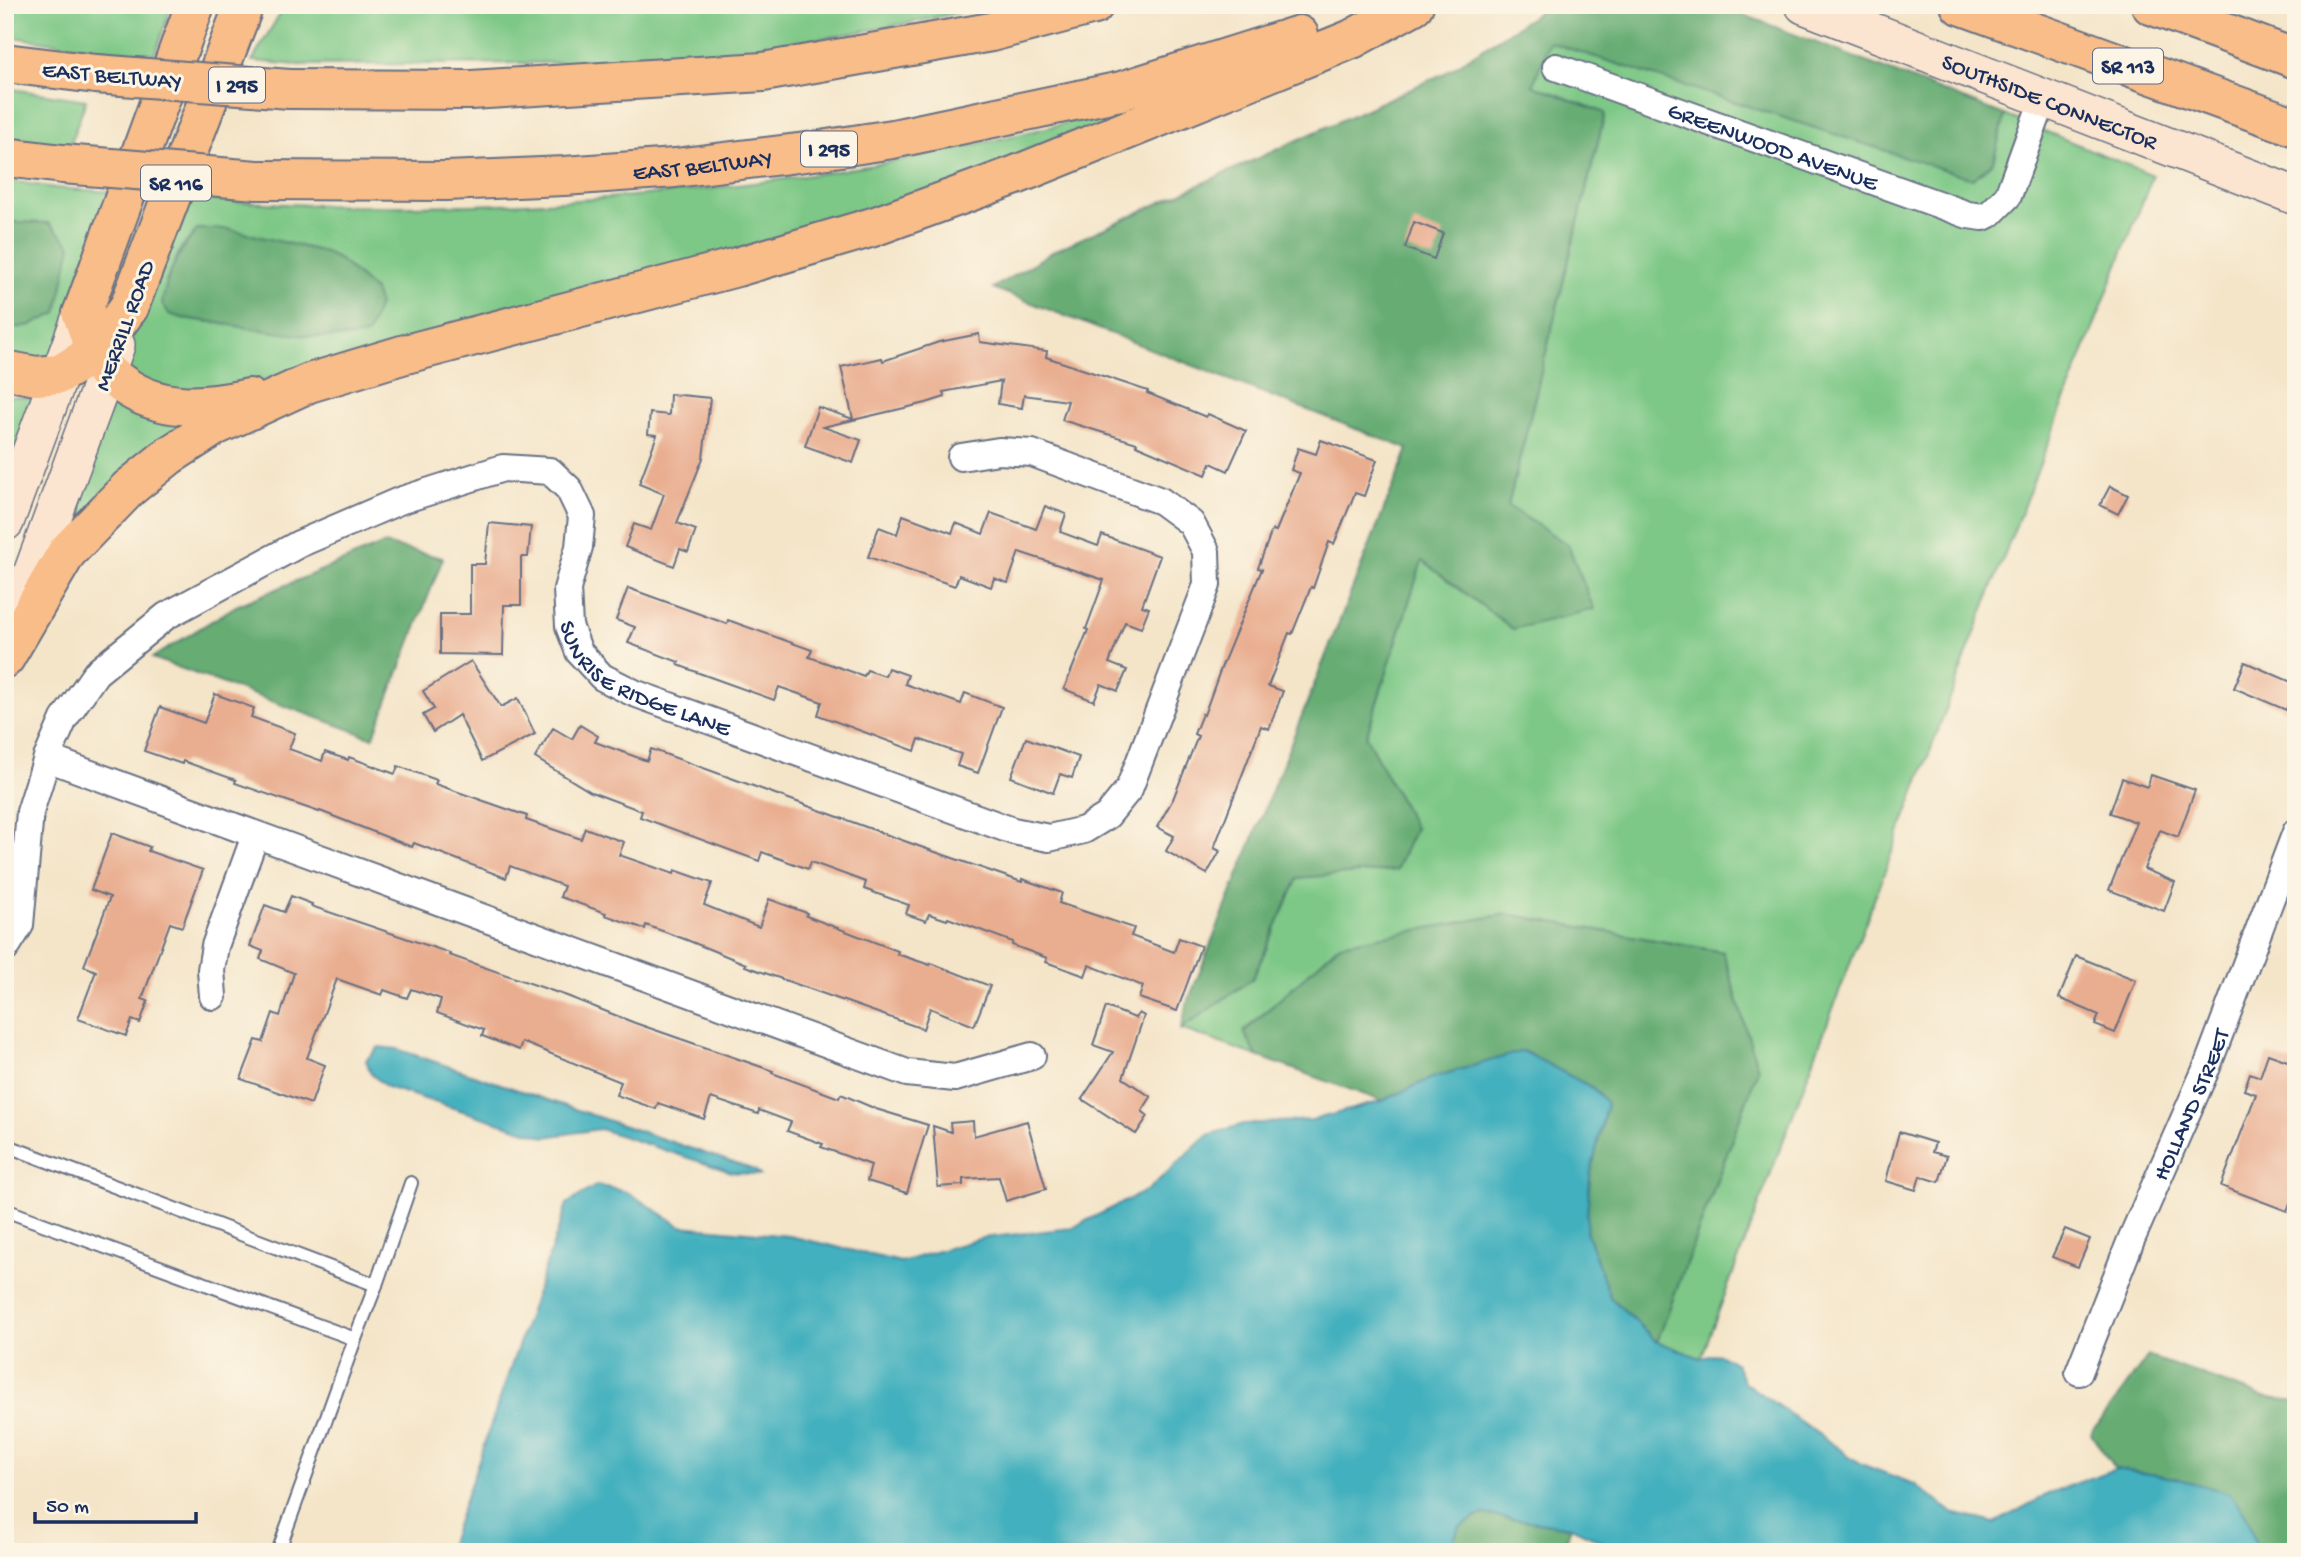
<svg xmlns="http://www.w3.org/2000/svg" width="2301" height="1557" font-family="'Gochi Hand',sans-serif">
  <style>
    .green { fill: #7dc886; stroke: #4c7c72; stroke-width: 2; fill-rule: evenodd }
    .forest { fill: #66ac73; stroke: #406e68; stroke-width: 2 }
    .water { fill: #42b0be; stroke: #2e708e; stroke-width: 2 }
    .building { fill: #e9ad90 }
    .lines { fill: none; stroke-linecap: round; stroke-linejoin: round }
    .lane-casing { stroke: #676f83; stroke-width: 16 }
    .street-casing { stroke: #676f83; stroke-width: 30 }
    .secondary-casing { stroke: #676f83; stroke-width: 40 }
    .primary-casing { stroke: #676f83; stroke-width: 42 }
    .highway-casing { stroke: #676f83; stroke-width: 42 }
    .lane { stroke: #fff; stroke-width: 12 }
    .street { stroke: #fff; stroke-width: 26 }
    .secondary { stroke: #fce5d0; stroke-width: 37 }
    .primary { stroke: #f8bd89; stroke-width: 38 }
    .highway { stroke: #f8bd89; stroke-width: 38 }
    .highway-bridge-casing { stroke: #676f83; stroke-width: 42; stroke-linecap: butt }
    .highway-bridge { stroke: #f8bd89; stroke-width: 38 }
    .labels { text-anchor: middle; stroke-width: 6; stroke-linejoin: round; paint-order: stroke }
    .shield { fill: #fcf5e5; stroke: #5e6a86; stroke-width: 2 }
    .shield-label { font-size: 21px; font-weight: bold; fill: #1b2f5e }
    .street-label { font-size: 23px; fill: #1b2f5e; stroke: #fcf5e5 }
  </style>
  <rect width="100%" height="100%" fill="#fcf5e5"/>
  <filter id="ink" filterUnits="userSpaceOnUse"><feTurbulence type="fractalNoise" baseFrequency=".0143" numOctaves="2"/><feDisplacementMap in="SourceGraphic" scale="14" xChannelSelector="R" yChannelSelector="G"/><feConvolveMatrix kernelMatrix="1 2 1 2 8 2 1 2 1" color-interpolation-filters="sRGB"/></filter>
  <filter id="wash" filterUnits="userSpaceOnUse"><feTurbulence type="fractalNoise" baseFrequency=".00686" numOctaves="4" result="noise"/><feDisplacementMap in="SourceGraphic" scale="28" xChannelSelector="R" yChannelSelector="G"/><feGaussianBlur stdDeviation="1.57" result="paint"/><feColorMatrix in="noise" values="0 0 0 0 0 0 0 0 0 0 0 0 0 0 0 0 0 1.4 0 .05"/><feComposite in="paint" operator="in"/></filter>
  <g filter="url(#wash)">
    <rect width="100%" height="100%" fill="#f4e5c9"/>
    <!-- green -->
    <g class="green">
      <polygon points="5,5 172,5 155,54 105,50 5,36"/>
      <polygon points="285,5 993,5 910,23 750,51 647,62 298,65 252,61"/>
      <polygon points="1549,41 1973,179 1993,162 2005,115 2153,175 2002,561 1701,1358 1657,1342 1758,1070 1723,952 1506,914 1340,945 1244,1031 1257,1056 1181,1029 1253,978 1298,877 1396,870 1415,828 1366,738 1422,560 1513,629 1568,545 1508,506 1605,113 1533,85"/>
      <polygon points="5,88 86,100 69,147 5,140"/>
      <path d="M1165,99L944,193L345,359L188,399L136,384L123,356L185,198C432,217 674,203 917,157C1000,141 1082,118 1165,99ZM198,229L357,275L374,290L350,338L284,332L182,318L166,281L181,248Z"/>
      <polygon points="5,180 55,188 113,192 52,360 5,365 5,329 31,325 49,223 5,222"/>
      <polygon points="113,393 195,421 65,540"/>
      <polygon points="5,396 34,398 5,478"/>
    </g>
    <!-- forest -->
    <g class="forest">
      <polygon points="1550,5 1718,5 2005,115 1993,162 1973,179 1549,42 1533,85 1605,113 1508,506 1568,545 1594,609 1513,629 1422,561 1366,737 1415,828 1396,870 1298,878 1253,978 1181,1029 1187,1004 1408,449 993,288 1054,251 1445,73"/>
      <polygon points="5,222 49,223 71,245 57,313 31,325 5,329"/>
      <path d="M198,229H228L325,252L340,260L374,290L379,305L367,335C314,344 237,324 182,318L169,314L162,303C167,274 178,252 198,229Z"/>
      <polygon points="384,544 443,558 373,738 152,658 236,606"/>
      <polygon points="1506,914 1723,952 1758,1069 1657,1342 1610,1297 1586,1231 1590,1176 1607,1104 1593,1088 1523,1051 1432,1078 1382,1101 1257,1056 1244,1032 1340,944"/>
      <polygon points="2148,1356 2264,1397 2296,1402 2296,1552 2258,1552 2246,1515 2176,1478 2115,1469 2091,1434"/>
      <polygon points="1482,1514 1571,1527 1561,1552 1449,1552 1459,1527"/>
    </g>
    <!-- water -->
    <g class="water">
      <polygon points="379,1047 397,1049 755,1170 760,1175 731,1172 600,1129 545,1137 387,1087 371,1074 366,1060"/>
      <polygon points="1523,1051 1593,1088 1607,1103 1590,1176 1586,1231 1610,1297 1657,1342 1700,1358 1719,1354 1736,1364 1744,1382 1861,1464 1914,1484 1953,1513 1995,1523 2050,1493 2115,1469 2176,1478 2230,1493 2246,1515 2258,1552 1624,1552 1571,1527 1482,1514 1459,1527 1449,1552 447,1552 567,1204 597,1185 627,1192 681,1226 790,1236 901,1262 982,1238 1072,1228 1148,1190 1208,1135 1244,1124 1312,1120 1382,1101 1432,1078"/>
    </g>
    <g id="blocks">
      <!-- building -->
      <g class="building">
        <polygon points="1414,222 1443,233 1434,259 1405,248"/>
        <polygon points="979,334 980,342 1047,351 1046,357 1148,391 1147,393 1206,417 1208,414 1246,431 1228,471 1211,463 1206,475 1136,445 1137,443 1062,420 1068,401 1024,395 1022,408 998,404 1001,381 943,392 945,397 926,403 823,427 861,440 853,463 805,446 818,407 853,419 841,367 882,358 883,361 939,342"/>
        <polygon points="670,394 710,398 703,458 677,523 696,530 688,552 680,549 674,566 625,547 634,524 651,530 664,494 639,484 657,435 648,434 650,413 669,415"/>
        <polygon points="1321,440 1377,460 1364,496 1355,493 1334,544 1329,542 1313,588 1311,587 1292,634 1289,633 1268,686 1283,691 1269,729 1261,726 1214,848 1220,851 1207,874 1166,851 1174,836 1157,827 1173,799 1198,736 1194,734 1202,714 1204,715 1221,668 1262,569 1258,568 1272,530 1276,531 1300,473 1291,470 1298,448 1316,454"/>
        <polygon points="2110,486 2128,495 2118,514 2100,505"/>
        <polygon points="1045,506 1066,514 1060,532 1098,546 1102,535 1160,556 1142,606 1149,608 1141,628 1125,622 1109,663 1127,670 1118,691 1101,684 1094,701 1064,689 1088,630 1086,629 1104,580 1019,552 1008,583 994,578 991,587 959,575 955,586 868,557 879,527 897,534 903,515 952,533 956,523 983,534 991,513 1036,529"/>
        <polygon points="489,523 531,527 528,557 521,557 521,605 504,605 503,655 440,654 440,614 470,614 470,564 485,564"/>
        <polygon points="628,588 727,624 728,620 812,650 809,657 864,676 867,670 885,676 888,668 908,675 905,684 961,704 965,693 1002,707 978,773 957,766 961,754 919,739 915,751 818,715 822,702 779,687 774,700 699,673 678,665 679,662 628,643 635,627 616,620"/>
        <polygon points="471,661 501,707 518,698 535,734 482,761 459,715 433,732 423,715 434,709 423,691"/>
        <polygon points="2245,662 2296,684 2286,710 2234,688"/>
        <polygon points="215,694 254,708 251,717 295,733 289,749 322,761 325,752 348,760 349,757 395,774 398,766 437,780 435,784 527,816 526,820 581,839 585,828 624,842 619,855 674,874 675,870 712,883 704,905 759,927 769,899 807,913 806,916 898,951 897,954 930,965 931,963 990,986 974,1026 930,1008 923,1029 745,966 746,964 687,940 646,925 645,929 605,915 606,913 560,897 564,886 510,866 506,878 414,843 412,847 320,811 319,812 235,783 236,780 183,761 182,764 144,751 160,707 204,723"/>
        <polygon points="580,725 598,736 595,742 647,761 651,749 921,847 1022,882 1022,879 1062,893 1059,903 1134,928 1131,936 1174,952 1179,938 1201,946 1177,1011 1139,998 1143,986 1089,965 1085,976 1046,962 1047,958 1012,945 1013,942 948,918 947,920 929,914 926,921 906,914 909,905 864,889 866,882 811,862 808,869 762,852 759,861 640,817 642,811 591,792 535,758 553,728 572,739"/>
        <polygon points="1026,738 1079,757 1072,778 1060,774 1053,793 1011,777"/>
        <polygon points="2151,775 2195,790 2178,837 2160,830 2144,869 2175,882 2164,911 2109,890 2136,822 2110,813 2122,778 2147,787"/>
        <polygon points="112,833 150,847 148,851 203,870 182,927 170,923 142,999 148,1001 140,1023 132,1020 126,1036 78,1019 96,971 84,966 110,897 91,890"/>
        <polygon points="291,896 312,904 311,906 450,953 449,955 567,996 635,1023 773,1071 772,1073 839,1098 841,1094 876,1109 928,1125 907,1193 867,1181 871,1165 821,1147 823,1144 787,1131 791,1122 759,1110 758,1114 711,1098 704,1119 658,1103 656,1109 616,1095 621,1082 522,1042 519,1050 482,1036 484,1030 437,1013 441,999 411,989 407,998 384,990 382,995 337,979 307,1058 325,1065 311,1104 241,1079 256,1040 263,1042 273,1013 280,1016 294,973 260,959 263,951 250,946 265,905 284,912"/>
        <polygon points="2076,956 2136,980 2115,1033 2095,1025 2099,1015 2059,998"/>
        <polygon points="1106,1007 1135,1018 1139,1013 1144,1016 1123,1078 1151,1097 1142,1111 1148,1116 1136,1134 1082,1099 1113,1052 1093,1045"/>
        <polygon points="2268,1054 2296,1064 2296,1187 2287,1211 2221,1186 2256,1094 2244,1090 2250,1073 2260,1077"/>
        <polygon points="973,1121 974,1136 1027,1121 1046,1189 1006,1201 999,1177 963,1179 963,1185 938,1187 933,1126 951,1132 950,1123"/>
        <polygon points="1899,1132 1935,1143 1932,1152 1947,1156 1939,1182 1920,1176 1916,1190 1886,1181"/>
        <polygon points="2065,1229 2090,1239 2078,1267 2052,1257"/>
      </g>
    </g>
  </g>
  <g filter="url(#ink)">
    <use href="#blocks" fill-opacity="0" stroke="#676f83" stroke-width="2"/>
    <g class="lines">
      <!-- lane casing -->
      <g class="lane-casing">
        <g id="lane">
          <polyline points="5,1145 376,1285 411,1183"/>
          <polyline points="5,1210 355,1339 278,1552"/>
          <polyline points="355,1339 376,1285"/>
        </g>
      </g>
      <!-- street casing -->
      <g class="street-casing">
        <g id="street">
          <path id="s1" d="M1556,67L1968,215L1983,217L1991,213L2008,196L2044,97"/>
          <polyline points="47,758 907,1073 955,1078 1032,1056"/>
          <path id="s2" d="M5,949L20,925L30,812L47,758L64,719L96,673L166,616L299,544L399,501L503,468L550,471L569,489L582,516L579,547L567,589L569,626L579,652L602,677L634,693L1013,831L1049,838L1084,830L1107,816L1129,789L1207,585L1206,551L1191,523L1161,501L1032,453L999,451L961,457"/>
          <polyline points="213,996 211,970 215,946 255,836"/>
          <path id="s3" d="M2079,1372L2131,1240L2207,1067L2296,832"/>
        </g>
      </g>
      <!-- secondary casing -->
      <g class="secondary-casing">
        <g id="secondary">
          <path id="s4" d="M1804,5L2296,196"/>
          <polyline points="5,522 82,314"/>
          <polyline points="15,620 116,345"/>
        </g>
      </g>
      <!-- primary casing -->
      <g class="primary-casing">
        <g id="primary">
          <polyline points="129,307 244,5"/>
          <polyline points="82,314 195,5"/>
        </g>
      </g>
      <!-- highway casing -->
      <g class="highway-casing">
        <g id="highway">
          <polyline points="1960,5 2296,127"/>
          <polyline points="2151,5 2296,59"/>
          <polyline points="5,63 96,74"/>
          <polyline points="290,89 471,90 763,72 991,32 1094,5"/>
          <polyline points="5,157 63,164"/>
          <path id="s5" d="M257,180L446,181L564,176L675,168L814,151L893,139L1121,91L1299,35"/>
          <path d="M82,314C89,333 94,354 105,370C109,376 117,380 122,384C161,412 204,408 249,398"/>
          <polyline points="5,370 36,376 60,374 96,352 129,307"/>
          <polyline points="5,658 67,552 129,488 170,455 215,426 309,383 402,355 737,267 873,227 1016,175 1352,39 1414,5"/>
        </g>
      </g>
      <!-- lane -->
      <use href="#lane" class="lane"/>
      <!-- street -->
      <use href="#street" class="street"/>
      <!-- secondary -->
      <use href="#secondary" class="secondary"/>
      <!-- primary -->
      <use href="#primary" class="primary"/>
      <!-- highway -->
      <use href="#highway" class="highway"/>
      <!-- highway-bridge casing -->
      <g class="highway-bridge-casing">
        <g id="highway-bridge">
          <polyline points="96,74 290,89"/>
          <polyline points="63,164 257,180"/>
        </g>
      </g>
      <!-- highway-bridge -->
      <use href="#highway-bridge" class="highway-bridge"/>
    </g>
  </g>
  <g class="labels">
    <!-- shield labels -->
    <g class="shield">
      <rect x="2093" y="48.5" width="70" height="35" rx="5"/>
      <rect x="209" y="67.5" width="56" height="35" rx="5"/>
      <rect x="801" y="131.5" width="56" height="35" rx="5"/>
      <rect x="141" y="165.5" width="70" height="35" rx="5"/>
    </g>
    <g class="shield-label">
      <text x="2128" y="73">SR 113</text>
      <text x="237" y="92">I 295</text>
      <text x="829" y="156">I 295</text>
      <text x="176" y="190">SR 116</text>
    </g>
    <!-- street labels -->
    <g class="street-label">
      <text transform="translate(112 74) rotate(5)" y="8">EAST BELTWAY</text>
      <text dy="8" stroke="none"><textPath href="#s4" startOffset="264">SOUTHSIDE CONNECTOR</textPath></text>
      <text dy="8" stroke="none"><textPath href="#s1" startOffset="231">GREENWOOD AVENUE</textPath></text>
      <text dy="8" stroke="none"><textPath href="#s5" startOffset="446">EAST BELTWAY</textPath></text>
      <text transform="translate(123 325) rotate(-70)" y="8">MERRILL ROAD</text>
      <text dy="8" stroke="none"><textPath href="#s2" startOffset="1069">SUNRISE RIDGE LANE</textPath></text>
      <text dy="8" stroke="none"><textPath href="#s3" startOffset="290">HOLLAND STREET</textPath></text>
    </g>
  </g>
  <!-- margin -->
  <rect width="2301" height="1557" fill="none" stroke="#fcf5e5" stroke-width="28"/>
  <!-- scale -->
  <path d="M35 1512v10h161v-10" fill="none" stroke="#1b2f5e" stroke-width="3.5"/>
  <text x="46" y="1512" font-size="21" fill="#1b2f5e" stroke="#fcf5e5" stroke-width="5" paint-order="stroke">50 m</text>
</svg>
